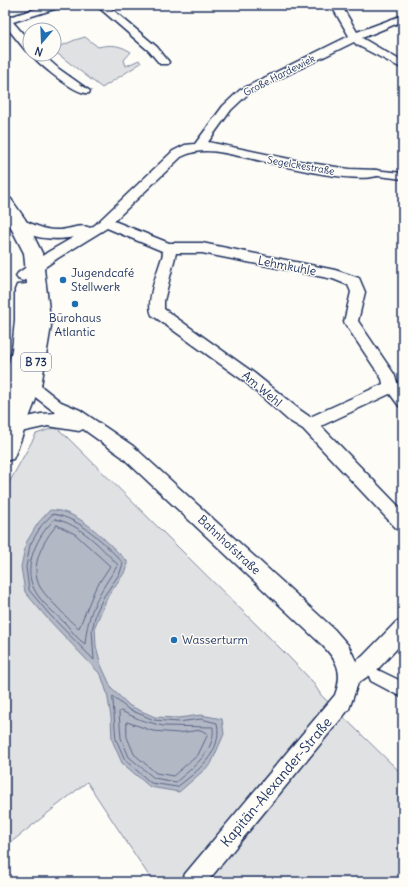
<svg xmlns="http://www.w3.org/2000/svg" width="408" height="887" font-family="Delius,sans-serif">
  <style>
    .green { fill: #e0e1e3; stroke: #7e88a0 }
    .water { fill: #b3b8c5; stroke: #76819c }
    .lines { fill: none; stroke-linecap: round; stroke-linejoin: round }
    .shore { stroke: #586687; stroke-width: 1 }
    .pedestrian-casing { stroke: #1b2f5e; stroke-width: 3 }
    .minor-casing { stroke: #1b2f5e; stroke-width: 3 }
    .primary-casing { stroke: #1b2f5e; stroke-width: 3 }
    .pedestrian { fill: #fdfcf7; fill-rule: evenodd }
    .minor { fill: #fdfcf7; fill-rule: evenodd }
    .primary { fill: #fdfcf7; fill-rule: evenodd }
    .poi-dot { fill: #1f6fb2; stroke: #fdfcf7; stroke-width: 1.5 }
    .labels { text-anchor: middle; stroke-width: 3; stroke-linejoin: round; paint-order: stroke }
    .far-street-label { font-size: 10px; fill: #1b2f5e; stroke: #fdfcf7 }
    .shield { fill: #fdfcf7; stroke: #5f6c8c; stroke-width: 1 }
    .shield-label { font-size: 11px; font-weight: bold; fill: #1b2f5e }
    .street-label { font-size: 12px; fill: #1b2f5e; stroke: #fdfcf7 }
    .poi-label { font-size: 12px; fill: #1b2f5e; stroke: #fdfcf7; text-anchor: start }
    .near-street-label { font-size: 14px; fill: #1b2f5e; stroke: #fdfcf7 }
  </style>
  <rect width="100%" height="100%" fill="#fdfcf7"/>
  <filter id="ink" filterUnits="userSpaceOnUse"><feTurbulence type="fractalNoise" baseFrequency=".025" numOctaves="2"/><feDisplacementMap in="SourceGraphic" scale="8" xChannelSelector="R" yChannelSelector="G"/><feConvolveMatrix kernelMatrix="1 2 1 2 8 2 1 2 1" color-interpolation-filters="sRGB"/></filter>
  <g filter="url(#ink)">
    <!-- green -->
    <g class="green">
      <path d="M85,37L98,47C111,44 120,45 131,52L124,60L126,66L139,60L141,63L102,88L54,51V49L75,40Z"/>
      <polygon points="53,428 58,429 68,438 290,658 312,681 321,695 403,775 403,882 153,882 87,782 5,847 5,490 36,434"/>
    </g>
    <!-- water -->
    <path class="water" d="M50,510C81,510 105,541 127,561V569L108,596L95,626L96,646L101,665L112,689L130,706L155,717L178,718L201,715L222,719L224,734L211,764L179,792L150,787L122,763L112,740L111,717L107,693L101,675L46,617L25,592L21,567L26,543L38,523Z"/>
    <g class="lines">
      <!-- shore -->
      <g class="shore">
        <path d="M53,514C82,519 104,543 123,563L120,573L104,596L96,613L92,630L94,660L49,614L29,590L26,567L30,545L41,526Z"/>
        <path d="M55,519C80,524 101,547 118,565C99,593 88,610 85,644C77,639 72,631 66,624C55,613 41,603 34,589C22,566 38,534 55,519Z"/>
        <path d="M57,525L75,534L110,566L95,589L79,628C71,623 65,615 59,609C52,602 45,595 40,587C29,567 43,540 57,525Z"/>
        <path d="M113,697L128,709L154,720L178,722L201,719L217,723C223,752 198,771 177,787L151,783L125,760L116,739Z"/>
        <path d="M121,711L141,720L163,726L213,727C216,751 192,768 176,782L154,778L129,757L121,738L119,713Z"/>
        <polygon points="127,722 153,731 178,733 201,730 208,734 198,755 173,776 156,773 134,754 127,737"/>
      </g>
      <!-- pedestrian casing -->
      <g class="pedestrian-casing">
        <g id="pedestrian">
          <polygon points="373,170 403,173 403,179 370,175 368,173"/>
          <path d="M391,382C402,386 403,397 403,408L399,406L385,387L387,384Z"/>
          <polygon points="376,669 403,682 403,698 371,681 369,676 371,671"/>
        </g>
      </g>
      <!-- minor casing -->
      <g class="minor-casing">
        <g id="minor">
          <polygon points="48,5 63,5 61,7 13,22 30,42 30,52 26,51 5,25 5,16 9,17"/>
          <polygon points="96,5 107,5 157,47 169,62 168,64 160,64 149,51"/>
          <path d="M331,5H341L357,32L403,15V21L362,38L403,62V69L357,45L354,42L248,94L231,110L208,142L304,162L349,169L377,170L379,173L377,176C348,184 276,164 244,157C222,153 202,146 181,157L114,221L169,243H202L335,270L359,278L365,292L358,321L394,374L399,387L396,391L321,426L403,511V531L397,529L303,429L288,420L244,381L152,315C145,302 159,268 163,254L162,251L107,228L58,258L28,279L23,281L18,279L16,276L18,273L48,252L74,237C57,241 23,239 13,223L14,220L19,219C33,223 43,231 59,230C68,230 82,223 90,228L95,225L173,151L185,145L195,144L223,106L240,90L349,36ZM176,253H202L333,279L348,285L351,292L344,322L382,379L383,384L310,417L300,410L254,373L164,309V301Z"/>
          <path d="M31,54H42L59,69L90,91L89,93C77,96 38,64 31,54Z"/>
          <path d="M31,380L36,382L61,402L80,410L133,446L334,629L348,645L356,661L363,656L396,622L403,620V642L377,670L358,683L349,709L207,882H182L185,874L335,695C344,671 337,660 320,643L121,456L83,429L79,431L48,426L16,433L10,431L8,426L10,421L41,414L56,413L26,390L23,386L26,382Z"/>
        </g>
      </g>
      <!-- primary casing -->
      <g class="primary-casing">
        <polygon id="primary" points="5,197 11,199 25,219 42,253 51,326 41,386 16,452 13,459 5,461 5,425 9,415 5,417 5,379 12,350 15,320 15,290 17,285 27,284 24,253 5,216"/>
      </g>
      <!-- pedestrian -->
      <use href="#pedestrian" class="pedestrian"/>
      <!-- minor -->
      <use href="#minor" class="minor"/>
      <!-- primary -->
      <use href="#primary" class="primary"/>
    </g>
  </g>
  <!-- markers -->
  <g class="poi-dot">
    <circle cx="63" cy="280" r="4"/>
    <circle cx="75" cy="304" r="4"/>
    <circle cx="174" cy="640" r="4"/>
  </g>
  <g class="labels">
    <!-- far-street labels -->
    <g class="far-street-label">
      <text transform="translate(279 75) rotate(-27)" y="4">Große Hardewiek</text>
      <text transform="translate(301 165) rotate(10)" y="4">Segelckestraße</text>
    </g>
    <!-- shield labels -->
    <rect class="shield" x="21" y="353" width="30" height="18" rx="3"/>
    <g class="shield-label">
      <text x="36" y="366">B 73</text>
    </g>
    <!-- street labels -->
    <g class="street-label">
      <text transform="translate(287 266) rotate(11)" y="4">Lehmkuhle</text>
      <text transform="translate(262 389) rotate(40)" y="4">Am Wehl</text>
      <text transform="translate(229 545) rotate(43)" y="4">Bahnhofstraße</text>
    </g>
    <!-- poi labels -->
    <g class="poi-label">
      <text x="71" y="277">Jugendcafé<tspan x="71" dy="14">Stellwerk</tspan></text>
      <text x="75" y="322" text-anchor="middle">Bürohaus<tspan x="75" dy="14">Atlantic</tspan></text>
      <text x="182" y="644">Wasserturm</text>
    </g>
    <!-- near-street labels -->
    <g class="near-street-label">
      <text transform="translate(276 782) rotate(-50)" y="5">Kapitän-Alexander-Straße</text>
    </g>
  </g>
  <!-- margin -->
  <rect width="408" height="887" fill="none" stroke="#fdfcf7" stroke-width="20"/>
  <rect x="10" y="10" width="388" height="867" fill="none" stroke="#1b2f5e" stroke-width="1.5" filter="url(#ink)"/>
  <!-- north arrow -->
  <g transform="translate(42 42) rotate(199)"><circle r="19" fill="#fdfcf7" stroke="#a3aaba"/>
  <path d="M0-3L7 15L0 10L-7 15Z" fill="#1f6fb2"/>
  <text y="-6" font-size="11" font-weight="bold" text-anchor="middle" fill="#1b2f5e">N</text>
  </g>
</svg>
